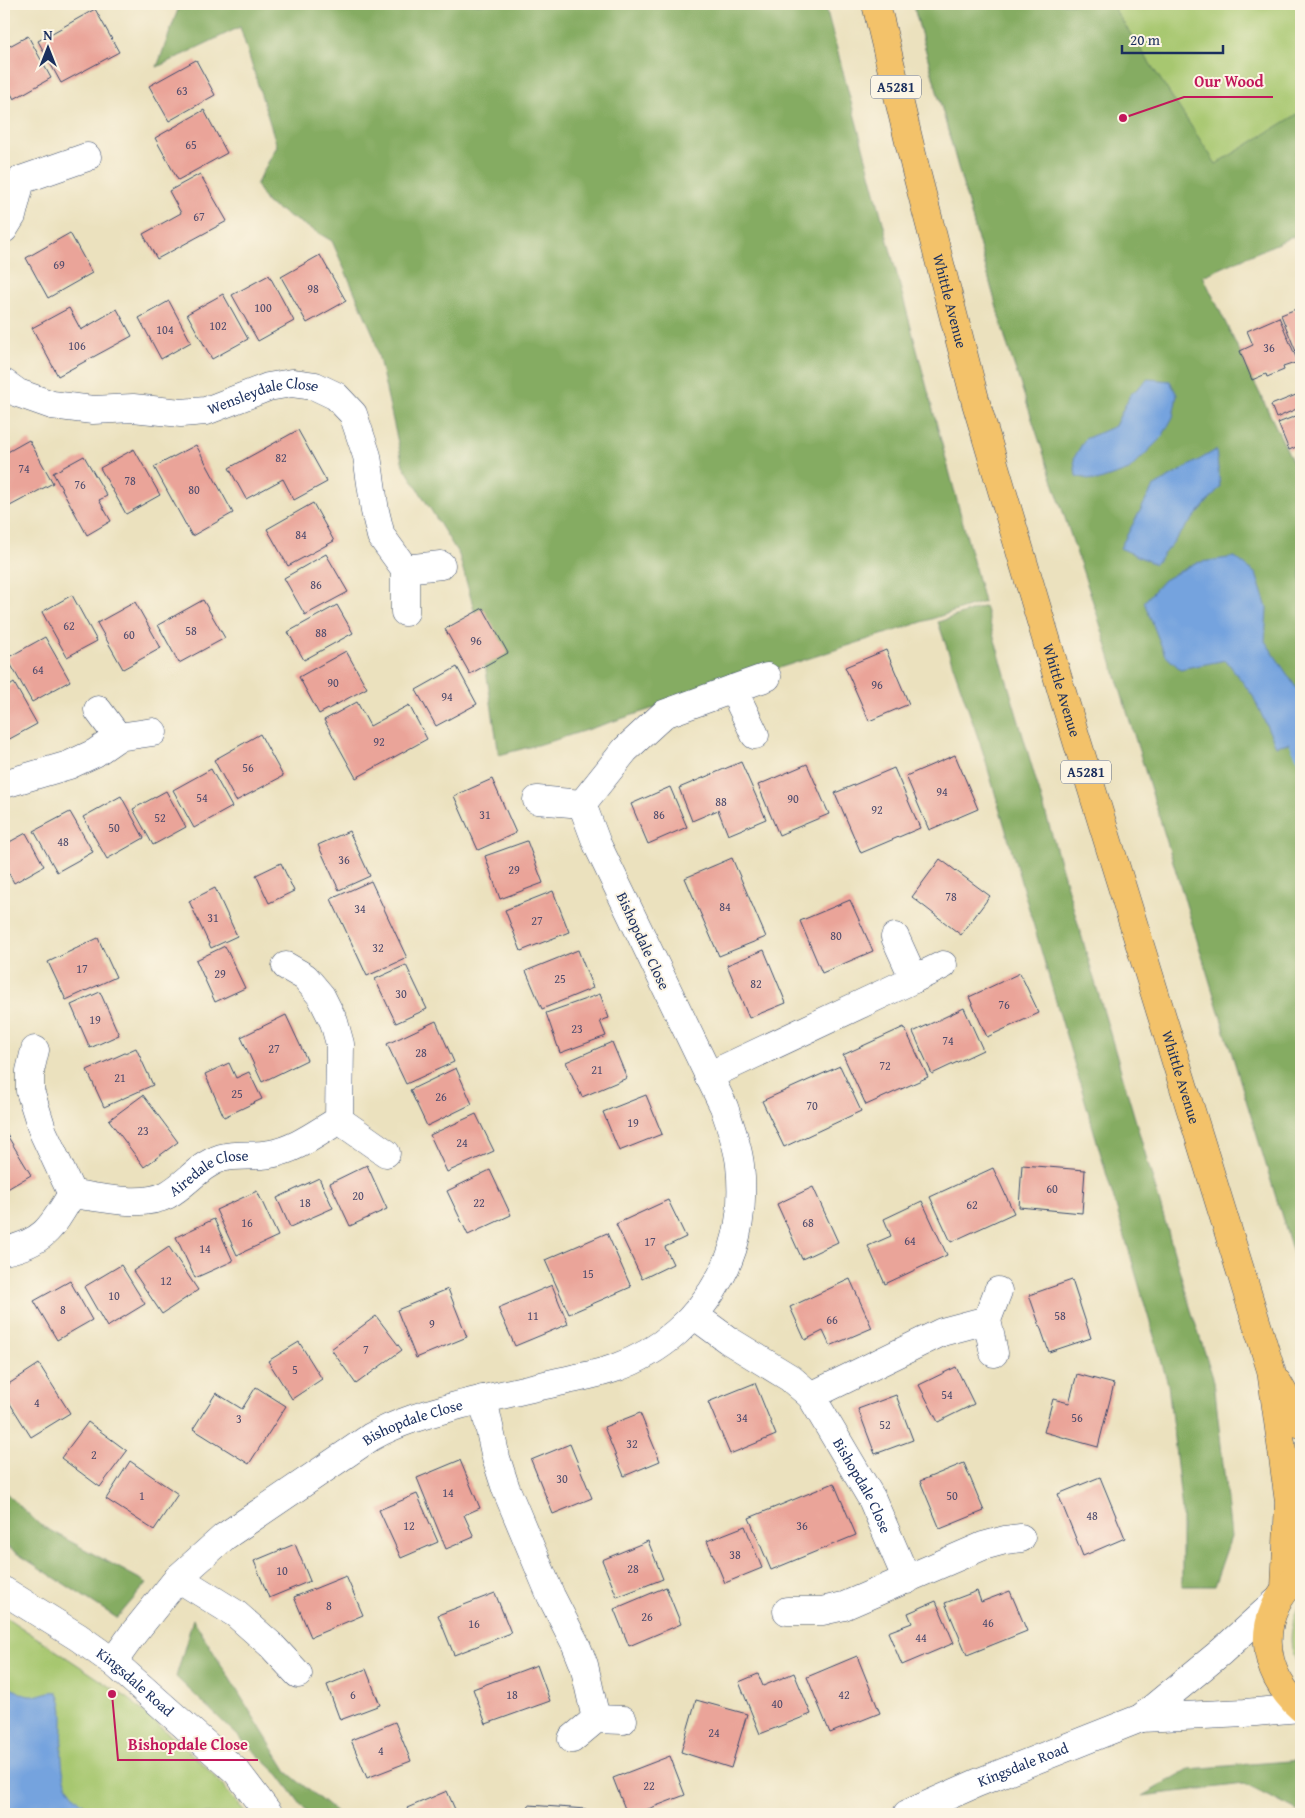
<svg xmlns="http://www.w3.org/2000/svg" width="1305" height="1818" font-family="'Gentium Book Plus',serif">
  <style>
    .green { fill: #a7c76f; stroke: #617b66 }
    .forest { fill: #85ac62; stroke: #506e60 }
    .water { fill: #74a3de; stroke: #48699e }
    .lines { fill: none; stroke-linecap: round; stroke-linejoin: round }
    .stream { stroke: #74a3de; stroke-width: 10 }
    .building { fill: #eaa499 }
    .minor-casing { stroke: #3a4a6c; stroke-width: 29 }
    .major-casing { stroke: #3a4a6c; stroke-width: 29 }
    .minor { stroke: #fff; stroke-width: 28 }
    .major { stroke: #f3c26a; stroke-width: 28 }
    .labels { text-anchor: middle; stroke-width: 4; stroke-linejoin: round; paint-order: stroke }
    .number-label { font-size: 12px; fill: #4f4c6d }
    .shield { fill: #fcf5e5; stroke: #5e6a86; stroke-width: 1 }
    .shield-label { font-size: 14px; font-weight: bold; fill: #1b2f5e }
    .street-label { font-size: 15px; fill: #1b2f5e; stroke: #fcf5e5 }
    .leader { fill: none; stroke: #c2185b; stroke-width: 2 }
    .callout-dot { fill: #c2185b; stroke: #fcf5e5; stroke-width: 2 }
    .callout-label { font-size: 16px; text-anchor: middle; font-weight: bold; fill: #c2185b; stroke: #fcf5e5; stroke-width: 4; stroke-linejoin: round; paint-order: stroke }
  </style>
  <rect width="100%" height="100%" fill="#fcf5e5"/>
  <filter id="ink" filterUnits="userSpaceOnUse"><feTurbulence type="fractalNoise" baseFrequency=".02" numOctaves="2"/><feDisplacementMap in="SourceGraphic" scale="10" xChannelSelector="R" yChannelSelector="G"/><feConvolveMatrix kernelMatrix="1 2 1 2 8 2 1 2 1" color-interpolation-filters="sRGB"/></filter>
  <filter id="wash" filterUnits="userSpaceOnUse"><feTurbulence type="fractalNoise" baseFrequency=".0096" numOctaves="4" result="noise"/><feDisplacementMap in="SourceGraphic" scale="20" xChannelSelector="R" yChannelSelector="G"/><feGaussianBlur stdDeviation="1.12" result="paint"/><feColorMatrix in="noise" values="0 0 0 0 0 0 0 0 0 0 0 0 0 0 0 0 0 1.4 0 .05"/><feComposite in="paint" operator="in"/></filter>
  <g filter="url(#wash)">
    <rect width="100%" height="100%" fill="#ebe1be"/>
    <!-- green -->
    <g class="green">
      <polygon points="913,4 1301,4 1301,233 1007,344"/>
      <path d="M1301,1603V1670C1286,1647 1290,1626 1301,1603Z"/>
      <polygon points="4,1616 129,1699 205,1766 247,1814 4,1814"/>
    </g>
    <!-- forest -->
    <g class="forest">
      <polygon points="180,4 825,4 984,602 552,741 499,755 480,631 459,555 403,465 374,336 332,241 267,203 256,185 277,146 240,27 157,67"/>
      <polygon points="913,4 1111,4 1216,164 1301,112 1301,233 1203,276 1301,479 1301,1279 1097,614 1007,344"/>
      <polygon points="985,606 1191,1310 1214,1381 1231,1537 1214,1586 1182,1586 1182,1511 1168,1384 983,752 938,622"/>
      <polygon points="4,1491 40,1525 147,1583 117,1618 4,1545"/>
      <polygon points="193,1619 288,1773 338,1814 308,1814 279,1775 176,1677"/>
      <polygon points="1301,1760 1301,1813 1244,1784 1142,1796 1189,1769"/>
    </g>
    <!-- water -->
    <g class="water">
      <polygon points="1148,379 1170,381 1177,395 1173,417 1162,437 1129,470 1097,481 1076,476 1074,458 1085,439 1115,426 1130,395"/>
      <polygon points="1216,450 1220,487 1155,564 1120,548 1153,487"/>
      <polygon points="1235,557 1256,574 1267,608 1265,641 1301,695 1301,740 1276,746 1253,696 1226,660 1180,669 1165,655 1144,602 1164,580 1195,563"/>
      <path d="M4,1683C12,1686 20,1695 29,1696C39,1697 47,1690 57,1692C64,1703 63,1715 63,1726C62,1745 59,1771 69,1788C75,1799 88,1808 98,1814H5L4,1809Z"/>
    </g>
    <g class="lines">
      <!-- stream -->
      <polyline class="stream" points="1294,742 1301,756"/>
    </g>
    <g id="blocks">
      <!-- building -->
      <g class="building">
        <polygon points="95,9 119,52 61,83 38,41"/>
        <polygon points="28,36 51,78 14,99 4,81 4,49"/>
        <polygon points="196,60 215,95 169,121 149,86"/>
        <polygon points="204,110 227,153 178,180 155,138"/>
        <polygon points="200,174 227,221 157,259 143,234 181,213 169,191"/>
        <polygon points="70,233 92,273 48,298 26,258"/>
        <polygon points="320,255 346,301 307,323 281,277"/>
        <polygon points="269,275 294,321 258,341 232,295"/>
        <polygon points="223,294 248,339 212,359 187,314"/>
        <polygon points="169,301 191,342 161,359 139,318"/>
        <polygon points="1301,307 1301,364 1281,315"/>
        <polygon points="69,308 81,330 117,309 132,336 58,376 32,328"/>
        <polygon points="1279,317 1298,362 1283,367 1284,370 1267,377 1266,374 1252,380 1240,351 1253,345 1247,331"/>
        <polygon points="1301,393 1301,407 1276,418 1271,405"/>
        <polygon points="1301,414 1301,445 1289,450 1278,423"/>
        <polygon points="298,430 327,482 294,500 283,479 246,499 229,468"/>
        <polygon points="29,440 53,483 10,506 4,495 4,454"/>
        <polygon points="196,445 233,513 192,536 154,467"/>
        <polygon points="134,449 160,495 126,514 100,468"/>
        <polygon points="84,456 107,496 99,500 111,521 87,535 53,473"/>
        <polygon points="313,503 334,541 288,566 267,529"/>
        <polygon points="326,554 348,592 305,615 284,578"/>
        <polygon points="72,595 97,641 67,657 42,612"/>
        <polygon points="203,600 225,638 179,663 158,625"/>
        <polygon points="135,602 161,648 123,669 97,623"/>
        <polygon points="337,605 353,633 304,660 288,632"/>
        <polygon points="483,608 508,653 470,674 445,629"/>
        <polygon points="45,637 70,681 32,702 7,658"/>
        <polygon points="886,650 909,704 869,721 845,667"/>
        <polygon points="346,651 367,688 319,714 299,677"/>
        <polygon points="457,667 477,704 436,726 416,690"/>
        <polygon points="14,683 37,724 4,742 4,690"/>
        <polygon points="357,702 370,726 409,705 427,739 356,778 324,720"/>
        <polygon points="260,734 283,776 236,801 214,760"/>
        <polygon points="955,755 978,809 929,830 906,776"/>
        <polygon points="741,762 766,819 728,835 718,810 692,821 679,788"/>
        <polygon points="807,764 829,814 779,835 758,785"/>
        <polygon points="894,768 920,828 861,853 835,793"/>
        <polygon points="211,769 232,807 194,828 173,790"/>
        <polygon points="492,779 516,833 478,850 454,796"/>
        <polygon points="670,787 687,827 648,844 631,804"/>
        <polygon points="166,791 186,827 153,845 133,809"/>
        <polygon points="121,796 144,838 107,859 83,817"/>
        <polygon points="70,812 93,852 57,872 34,831"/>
        <polygon points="349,831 370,876 339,890 318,845"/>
        <polygon points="26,833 44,866 14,883 4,864 4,845"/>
        <polygon points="527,841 543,883 500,899 485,856"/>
        <polygon points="732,858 766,937 719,956 685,878"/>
        <polygon points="940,859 990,896 961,935 912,897"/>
        <polygon points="281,863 294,891 269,903 256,875"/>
        <polygon points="371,881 407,958 367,976 331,899"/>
        <polygon points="215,888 237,936 211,948 189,901"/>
        <polygon points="553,891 569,932 521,951 505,910"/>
        <polygon points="850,900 873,951 822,973 800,921"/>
        <polygon points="98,938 116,977 66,1000 48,962"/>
        <polygon points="225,946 245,988 215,1002 196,960"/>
        <polygon points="578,950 593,988 542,1009 526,971"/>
        <polygon points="764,950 786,1003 749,1018 727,965"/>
        <polygon points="406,965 427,1009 396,1023 375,979"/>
        <polygon points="1020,973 1039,1013 987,1037 969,997"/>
        <polygon points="100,992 119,1035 90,1048 71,1005"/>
        <polygon points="600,994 609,1018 600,1021 606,1036 560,1053 546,1013"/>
        <polygon points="964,1008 983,1050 932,1074 913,1032"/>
        <polygon points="286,1015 307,1060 262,1082 241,1037"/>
        <polygon points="436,1021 454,1062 406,1084 387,1044"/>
        <polygon points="904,1027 928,1077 866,1105 843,1055"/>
        <polygon points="612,1042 627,1078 582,1097 566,1062"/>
        <polygon points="136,1048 153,1085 104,1107 87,1070"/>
        <polygon points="229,1063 236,1078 249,1072 262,1099 224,1117 205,1074"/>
        <polygon points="840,1066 861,1111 784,1147 762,1101"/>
        <polygon points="456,1068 472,1104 427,1126 410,1090"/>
        <polygon points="143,1095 178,1142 144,1167 109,1120"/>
        <polygon points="646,1095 662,1134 619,1151 603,1112"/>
        <polygon points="476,1114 494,1151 447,1172 430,1135"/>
        <polygon points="4,1130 31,1175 4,1191"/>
        <polygon points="367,1165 387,1209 350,1226 330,1183"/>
        <polygon points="1022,1165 1085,1170 1082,1213 1019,1207"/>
        <polygon points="993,1168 1014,1213 951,1242 930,1197"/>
        <polygon points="490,1170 511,1215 468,1235 447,1191"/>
        <polygon points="319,1178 333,1208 290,1227 277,1198"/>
        <polygon points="813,1187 838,1242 802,1259 777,1204"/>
        <polygon points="257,1191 278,1236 237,1255 216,1210"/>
        <polygon points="668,1200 686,1237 665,1247 673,1264 642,1279 616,1224"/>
        <polygon points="922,1201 947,1255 885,1284 868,1246 891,1236 884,1219"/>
        <polygon points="214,1219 233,1261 195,1278 176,1237"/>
        <polygon points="607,1233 631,1287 569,1314 545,1260"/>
        <polygon points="169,1247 198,1290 162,1314 133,1271"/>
        <polygon points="121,1265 145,1304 107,1327 84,1287"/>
        <polygon points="850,1279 872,1328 830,1346 823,1331 805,1340 790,1307"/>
        <polygon points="1072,1280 1091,1338 1049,1352 1029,1295"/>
        <polygon points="70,1281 92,1320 57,1340 34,1301"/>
        <polygon points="552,1285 568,1324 515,1346 498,1308"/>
        <polygon points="448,1289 467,1337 416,1358 397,1310"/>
        <polygon points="376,1316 402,1350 356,1384 331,1349"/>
        <polygon points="299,1342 322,1379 292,1399 268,1361"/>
        <polygon points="39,1364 70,1413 31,1437 4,1394 4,1387"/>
        <polygon points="956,1367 974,1404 938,1422 919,1385"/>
        <polygon points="1077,1374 1114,1384 1098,1447 1044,1432 1053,1399 1069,1403"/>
        <polygon points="755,1383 776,1435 730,1454 708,1402"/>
        <polygon points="256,1387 286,1406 249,1464 193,1429 216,1393 242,1409"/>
        <polygon points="896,1395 913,1440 875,1454 858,1409"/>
        <polygon points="640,1413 660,1461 624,1476 604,1427"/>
        <polygon points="88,1422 127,1451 100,1487 61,1458"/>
        <polygon points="570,1444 592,1498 553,1514 531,1460"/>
        <polygon points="460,1460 480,1508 464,1515 474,1537 446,1549 417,1478"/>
        <polygon points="130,1461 178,1494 154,1530 106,1499"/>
        <polygon points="964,1463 984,1511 940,1529 920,1481"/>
        <polygon points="1100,1477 1125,1538 1083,1556 1058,1494"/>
        <polygon points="834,1483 856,1535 771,1570 749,1518"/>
        <polygon points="417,1494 438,1542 401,1558 379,1510"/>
        <polygon points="745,1526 762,1568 725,1583 707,1541"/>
        <polygon points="648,1541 663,1579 617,1597 602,1560"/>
        <polygon points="295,1544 310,1581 269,1598 254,1561"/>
        <polygon points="346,1576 363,1615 311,1637 294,1597"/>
        <polygon points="666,1587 681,1624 629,1646 614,1609"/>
        <polygon points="977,1591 981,1602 1010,1591 1027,1631 967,1655 945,1603"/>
        <polygon points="495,1593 511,1633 454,1655 438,1615"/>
        <polygon points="936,1601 954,1643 902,1665 888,1632 912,1623 908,1613"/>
        <polygon points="857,1656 880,1713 830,1733 807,1677"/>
        <polygon points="537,1665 550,1701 486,1724 473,1689"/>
        <polygon points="366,1669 380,1705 340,1720 327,1685"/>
        <polygon points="794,1673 811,1714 760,1734 739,1682 758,1674 763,1686"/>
        <polygon points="696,1700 747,1714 731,1768 681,1752"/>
        <polygon points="395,1722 411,1761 367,1778 351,1740"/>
        <polygon points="670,1756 685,1795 635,1814 627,1814 613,1778"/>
        <polygon points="447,1791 457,1814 410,1814 407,1808"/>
        <polygon points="529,1805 586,1809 586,1814 528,1814"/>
      </g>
    </g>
  </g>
  <g filter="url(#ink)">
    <use href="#blocks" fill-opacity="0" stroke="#3a4a6c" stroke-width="1"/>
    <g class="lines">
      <!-- minor casing -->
      <g class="minor-casing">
        <g id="minor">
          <polyline points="4,229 12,216 21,180 87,157"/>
          <path id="s1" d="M4,383L18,393L52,405L93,410L133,408L181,413L206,411L268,387L292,383L315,386L336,396L353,414L367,456L375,511L381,536L405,569V612"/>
          <polyline points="405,569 441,565"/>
          <polyline points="733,689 767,677"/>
          <polyline points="118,737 153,732"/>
          <polyline points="4,784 69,765 95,753 118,737 98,710"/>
          <polyline points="537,800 582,804 625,750 664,714 733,689 755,735"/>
          <polyline points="895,937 914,979 943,965"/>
          <polyline points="35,1050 30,1071 30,1091 43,1132 72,1194"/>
          <polyline points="708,1076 914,979"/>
          <polyline points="339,1120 386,1153"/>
          <path id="s2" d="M4,1251C44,1243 52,1227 72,1194C100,1197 141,1208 167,1195C186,1185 199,1165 221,1158C237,1154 254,1157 270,1154C295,1150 317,1133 339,1120L340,1044L334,1022L321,996L305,977L286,966"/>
          <path id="s3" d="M694,1315L728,1340L790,1378L811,1396L872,1499L907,1580"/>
          <polyline points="994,1353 987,1320 998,1291"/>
          <polyline points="811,1396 942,1332 987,1320"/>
          <polyline points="483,1399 496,1458 506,1489 551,1596 576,1645 584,1665 596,1719"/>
          <polyline points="178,1578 236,1614 271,1645 298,1674"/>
          <path id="s4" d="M4,1591L78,1637L113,1662L237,1772L269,1814"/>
          <polyline points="787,1611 822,1611 844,1606 983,1546 1005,1540 1021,1538"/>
          <path id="s5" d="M113,1662L133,1634L178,1578L224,1537L371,1437C398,1422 426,1414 456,1406C492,1397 528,1389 563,1381C580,1377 599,1374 615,1368C661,1352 698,1319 721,1276C739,1243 744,1203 740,1165C738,1145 730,1126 724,1107L597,844L582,804"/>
          <polyline points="1141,1718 1245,1713 1300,1708"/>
          <polyline points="572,1739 596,1719 623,1720"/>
          <path id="s6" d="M907,1814L977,1783L1141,1718L1221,1652L1276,1602"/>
        </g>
      </g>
      <!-- major casing -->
      <g class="major-casing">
        <g id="major">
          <path id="s7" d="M876,4L916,171L976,403L1064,699L1271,1370L1289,1502L1285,1589"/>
          <polyline points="1278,1383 1301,1424"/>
          <path d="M1297,1577C1256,1616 1259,1671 1301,1708"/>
        </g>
      </g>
      <!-- minor -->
      <use href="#minor" class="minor"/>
      <!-- major -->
      <use href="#major" class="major"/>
    </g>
  </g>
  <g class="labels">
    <!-- number labels -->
    <g class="number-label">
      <text x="182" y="95">63</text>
      <text x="191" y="149">65</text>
      <text x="199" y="221">67</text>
      <text x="59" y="269">69</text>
      <text x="313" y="293">98</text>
      <text x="263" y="312">100</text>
      <text x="218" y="330">102</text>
      <text x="165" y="334">104</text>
      <text x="77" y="350">106</text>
      <text x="1269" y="352">36</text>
      <text x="281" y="462">82</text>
      <text x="24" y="473">74</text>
      <text x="130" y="485">78</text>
      <text x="80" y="489">76</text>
      <text x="194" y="494">80</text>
      <text x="301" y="539">84</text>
      <text x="316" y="589">86</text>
      <text x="69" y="630">62</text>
      <text x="191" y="635">58</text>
      <text x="321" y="637">88</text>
      <text x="129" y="639">60</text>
      <text x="476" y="645">96</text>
      <text x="38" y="674">64</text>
      <text x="333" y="687">90</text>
      <text x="877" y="689">96</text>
      <text x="447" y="701">94</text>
      <text x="379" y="746">92</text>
      <text x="248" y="772">56</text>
      <text x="942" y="796">94</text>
      <text x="202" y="802">54</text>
      <text x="793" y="803">90</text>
      <text x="721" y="806">88</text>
      <text x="877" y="814">92</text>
      <text x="485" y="819">31</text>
      <text x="659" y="819">86</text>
      <text x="160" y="822">52</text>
      <text x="114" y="832">50</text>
      <text x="63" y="846">48</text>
      <text x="344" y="864">36</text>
      <text x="514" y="874">29</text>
      <text x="951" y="901">78</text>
      <text x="725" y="911">84</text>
      <text x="360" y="913">34</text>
      <text x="213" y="922">31</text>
      <text x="537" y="925">27</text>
      <text x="836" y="940">80</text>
      <text x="378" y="952">32</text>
      <text x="82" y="973">17</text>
      <text x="220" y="978">29</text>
      <text x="560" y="983">25</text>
      <text x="756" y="988">82</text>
      <text x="401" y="998">30</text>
      <text x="1004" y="1009">76</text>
      <text x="95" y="1024">19</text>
      <text x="577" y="1033">23</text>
      <text x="948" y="1045">74</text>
      <text x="274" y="1053">27</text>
      <text x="421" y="1057">28</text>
      <text x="885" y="1070">72</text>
      <text x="597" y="1074">21</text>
      <text x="120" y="1082">21</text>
      <text x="237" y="1098">25</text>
      <text x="441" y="1101">26</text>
      <text x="812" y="1110">70</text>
      <text x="633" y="1127">19</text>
      <text x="143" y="1135">23</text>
      <text x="462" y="1147">24</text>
      <text x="1052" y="1193">60</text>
      <text x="358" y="1200">20</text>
      <text x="305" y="1207">18</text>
      <text x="479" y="1207">22</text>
      <text x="972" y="1209">62</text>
      <text x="247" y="1227">16</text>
      <text x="808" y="1227">68</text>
      <text x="910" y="1245">64</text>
      <text x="650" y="1246">17</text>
      <text x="205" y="1253">14</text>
      <text x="588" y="1278">15</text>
      <text x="166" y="1285">12</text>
      <text x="114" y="1300">10</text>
      <text x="63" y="1314">8</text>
      <text x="533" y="1320">11</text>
      <text x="1060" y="1320">58</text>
      <text x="832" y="1324">66</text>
      <text x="432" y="1328">9</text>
      <text x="366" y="1354">7</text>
      <text x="295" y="1374">5</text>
      <text x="947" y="1399">54</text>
      <text x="37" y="1407">4</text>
      <text x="742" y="1422">34</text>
      <text x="1077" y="1422">56</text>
      <text x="239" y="1423">3</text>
      <text x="885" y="1429">52</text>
      <text x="632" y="1448">32</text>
      <text x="94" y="1459">2</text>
      <text x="562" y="1483">30</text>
      <text x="448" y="1497">14</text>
      <text x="142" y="1500">1</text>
      <text x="952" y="1500">50</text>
      <text x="1092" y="1520">48</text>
      <text x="409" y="1530">12</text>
      <text x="802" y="1530">36</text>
      <text x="735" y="1559">38</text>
      <text x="633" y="1573">28</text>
      <text x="282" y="1575">10</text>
      <text x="329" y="1610">8</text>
      <text x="647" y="1621">26</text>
      <text x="988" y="1627">46</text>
      <text x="474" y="1628">16</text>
      <text x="921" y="1642">44</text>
      <text x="353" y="1699">6</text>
      <text x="512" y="1699">18</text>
      <text x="844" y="1699">42</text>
      <text x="777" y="1708">40</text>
      <text x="714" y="1737">24</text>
      <text x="381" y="1755">4</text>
      <text x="649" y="1790">22</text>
    </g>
    <!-- shield labels -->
    <g class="shield">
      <rect x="871" y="75.5" width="50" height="23" rx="4"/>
      <rect x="1061" y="760.5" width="50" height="23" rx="4"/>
    </g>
    <g class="shield-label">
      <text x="896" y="92">A5281</text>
      <text x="1086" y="777">A5281</text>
    </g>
    <!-- street labels -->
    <g class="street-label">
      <text dy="5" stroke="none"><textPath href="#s7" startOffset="306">Whittle Avenue</textPath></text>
      <text dy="5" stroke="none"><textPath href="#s1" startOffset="268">Wensleydale Close</textPath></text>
      <text dy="5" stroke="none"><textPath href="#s7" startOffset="711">Whittle Avenue</textPath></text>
      <text transform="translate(643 941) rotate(65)" y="5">Bishopdale Close</text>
      <text dy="5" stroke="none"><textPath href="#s7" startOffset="1116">Whittle Avenue</textPath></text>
      <text dy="5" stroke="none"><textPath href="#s2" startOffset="238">Airedale Close</textPath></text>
      <text dy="5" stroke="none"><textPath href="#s5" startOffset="390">Bishopdale Close</textPath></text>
      <text dy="5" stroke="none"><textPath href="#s3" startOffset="246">Bishopdale Close</textPath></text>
      <text dy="5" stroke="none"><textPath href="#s4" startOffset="160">Kingsdale Road</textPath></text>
      <text dy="5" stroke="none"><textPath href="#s6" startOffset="126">Kingsdale Road</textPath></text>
    </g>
  </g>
  <!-- callouts -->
  <path class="leader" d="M1123 118L1184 97H1273M112 1694L118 1760H258"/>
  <g class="callout-dot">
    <circle cx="1123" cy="118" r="5"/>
    <circle cx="112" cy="1694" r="5"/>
  </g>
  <g class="callout-label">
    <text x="1229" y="87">Our Wood</text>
    <text x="188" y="1750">Bishopdale Close</text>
  </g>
  <!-- margin -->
  <rect width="1305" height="1818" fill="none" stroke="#fcf5e5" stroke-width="20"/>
  <!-- north arrow -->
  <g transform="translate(48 48)" stroke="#fcf5e5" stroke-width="4" paint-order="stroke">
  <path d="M0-4L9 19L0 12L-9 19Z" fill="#1b2f5e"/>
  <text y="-8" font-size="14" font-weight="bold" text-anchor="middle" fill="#1b2f5e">N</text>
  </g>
  <!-- scale -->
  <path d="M1122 45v8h101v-8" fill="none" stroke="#1b2f5e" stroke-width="2.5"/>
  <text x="1130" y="45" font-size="15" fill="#1b2f5e" stroke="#fcf5e5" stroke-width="4" paint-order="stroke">20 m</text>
</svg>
